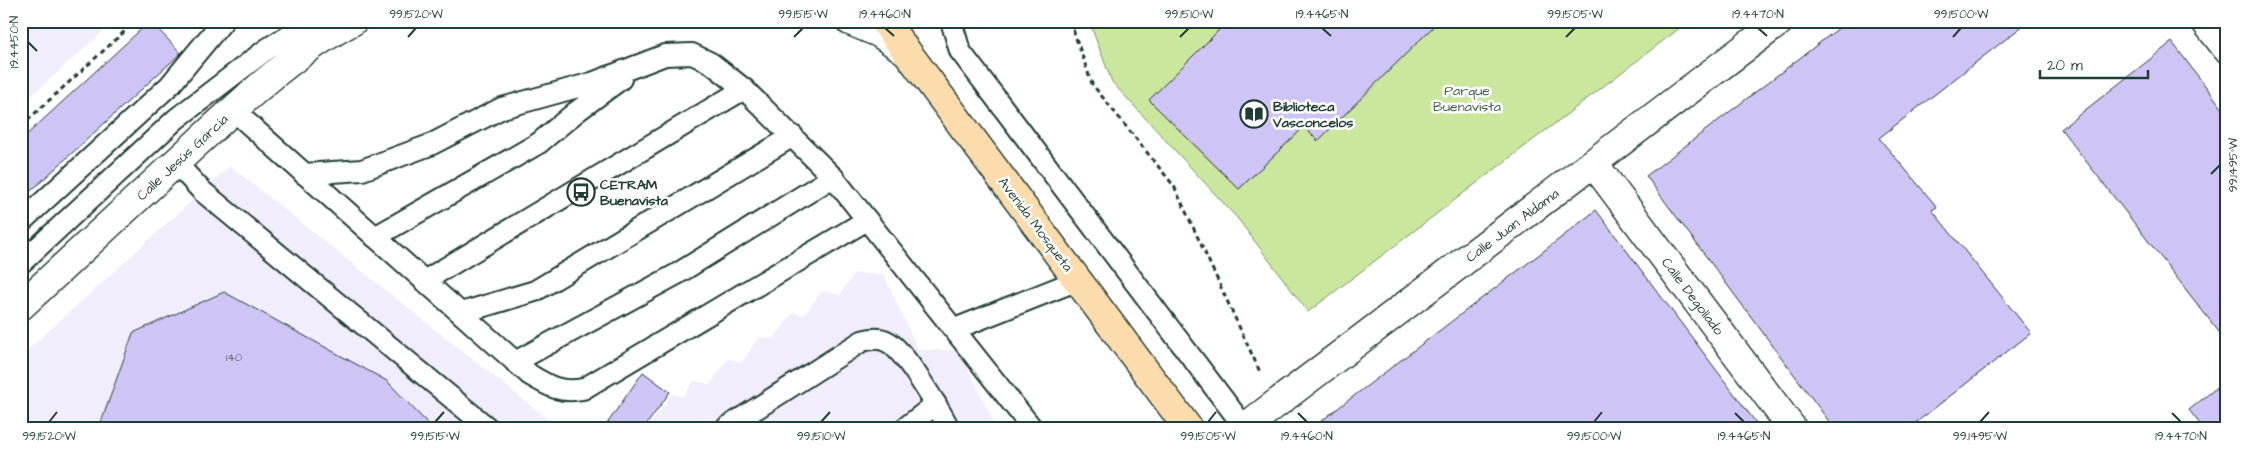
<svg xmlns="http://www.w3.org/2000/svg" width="2247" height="449" font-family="'Architects Daughter',sans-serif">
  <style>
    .built { fill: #f1edfc }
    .green { fill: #cbe79e; stroke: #759269 }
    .building { fill: #cfc4f6; stroke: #1f3d34 }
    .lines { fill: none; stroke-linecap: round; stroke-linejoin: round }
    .lane-casing { stroke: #1f3d34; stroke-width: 24 }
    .street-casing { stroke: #1f3d34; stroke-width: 31 }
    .secondary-casing { stroke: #1f3d34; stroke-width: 31 }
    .primary-casing { stroke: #1f3d34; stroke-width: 31 }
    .path { stroke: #1f3d34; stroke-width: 3; stroke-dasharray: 5 4; stroke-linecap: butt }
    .lane { stroke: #fff; stroke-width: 20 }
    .street { stroke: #fff; stroke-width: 28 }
    .secondary { stroke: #fff; stroke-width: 28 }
    .primary { stroke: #fcdcac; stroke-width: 28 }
    .ticks { fill: none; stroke: #1f3d34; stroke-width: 2 }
    .labels { text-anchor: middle; stroke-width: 5; stroke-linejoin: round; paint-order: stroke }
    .number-label { font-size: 11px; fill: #4b5f64 }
    .park-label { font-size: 14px; fill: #415f49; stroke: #fff }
    .poi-label { font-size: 14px; font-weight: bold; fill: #1f3d34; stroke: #fff; text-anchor: start }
    .street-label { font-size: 14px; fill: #1f3d34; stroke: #fff }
    .neatline { fill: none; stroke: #1f3d34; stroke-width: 2 }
    .ticks-label { font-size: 12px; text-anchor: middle; fill: #1f3d34 }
  </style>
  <rect width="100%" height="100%" fill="#fff"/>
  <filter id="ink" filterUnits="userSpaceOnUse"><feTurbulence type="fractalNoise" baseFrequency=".02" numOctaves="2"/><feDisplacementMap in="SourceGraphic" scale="10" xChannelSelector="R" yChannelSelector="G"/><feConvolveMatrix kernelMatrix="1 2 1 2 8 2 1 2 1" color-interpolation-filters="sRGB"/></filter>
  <g filter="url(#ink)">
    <!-- built -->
    <g class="built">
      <polygon points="21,21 115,21 21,105"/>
      <polygon points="230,166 559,428 21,428 21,356"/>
      <polygon points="854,273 884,275 918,350 960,350 996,428 647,428 672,394 683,396 694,381 710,384 728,359 742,362 759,337 773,339 793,313 804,315 822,291 840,295"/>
    </g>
    <!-- green -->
    <polygon class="green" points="1089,21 1209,21 1218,31 1149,100 1239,189 1304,127 1318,141 1439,21 1689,21 1308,312 1238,219 1112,82"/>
    <!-- building -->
    <g class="building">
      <polygon points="150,21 181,53 21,200 21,140"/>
      <polygon points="1228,21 1439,21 1318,141 1304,127 1239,189 1149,100"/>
      <polygon points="1848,21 2029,21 1879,138 1937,207 1932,210 2031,333 1909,428 1834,428 1646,176"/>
      <polygon points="2172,42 2226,113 2226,341 2061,129"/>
      <polygon points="1596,210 1760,428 1312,428 1562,237"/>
      <polygon points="224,292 387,381 432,428 99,428 133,333"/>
      <polygon points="643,372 670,392 644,428 604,428"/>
      <polygon points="2226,380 2226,428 2203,428 2189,410"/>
    </g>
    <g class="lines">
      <!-- lane casing -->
      <g class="lane-casing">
        <g id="lane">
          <polyline points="951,21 960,51 976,72 1245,428"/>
          <path d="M233,110L530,375C550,387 560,393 583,389L867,220"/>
          <polyline points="176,163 202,191 488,428"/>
          <polyline points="304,174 362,170 430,145 502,108 592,83 665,55 692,54 711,63 744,89 833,177 1032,428"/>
          <polyline points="21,222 170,85 223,21"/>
          <polyline points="375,237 539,143 576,112 621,79"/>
          <polyline points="21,263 176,119 267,49 311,21"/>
          <polyline points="424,281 744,89"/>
          <polyline points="461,313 535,291 793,136"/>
          <polyline points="955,329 1078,280"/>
          <polyline points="515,362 677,274 833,177"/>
          <path d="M726,428L862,341C871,339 879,337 888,342C905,351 939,409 949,428"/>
          <polyline points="905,428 936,404"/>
        </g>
      </g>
      <!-- street casing -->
      <g class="street-casing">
        <g id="street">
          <polyline points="2205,21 2226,48"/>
          <polyline points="1594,164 1792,428"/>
          <polyline points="1244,428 1780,21"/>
        </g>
      </g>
      <!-- secondary casing -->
      <g class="secondary-casing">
        <g id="secondary">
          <polyline points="850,21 879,33 906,51"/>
          <path d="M21,306C80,252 138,197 197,143C245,99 295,51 353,21"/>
        </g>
      </g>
      <!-- primary casing -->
      <g class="primary-casing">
        <polyline id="primary" points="884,21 1188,428"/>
      </g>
      <!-- path -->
      <g class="path">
        <polyline points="1070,21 1092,84 1174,186 1261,374"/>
        <polyline points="21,126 136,21"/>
      </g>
      <!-- lane -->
      <use href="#lane" class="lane"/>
      <!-- street -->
      <use href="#street" class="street"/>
      <!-- secondary -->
      <use href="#secondary" class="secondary"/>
      <!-- primary -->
      <use href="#primary" class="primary"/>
    </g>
  </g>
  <!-- ticks -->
  <path class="ticks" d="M885,28L894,36M1322,28L1331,36M1758,28L1767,36M408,37L416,28M794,37L803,28M1180,37L1189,28M1566,37L1575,28M1953,37L1961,28M28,42L37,51M2211,174L2220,165M1298,413L1307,422M1735,413L1744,422M2172,413L2181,422M49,422L57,412M435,422L444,412M821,422L830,412M1208,422L1216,412M1594,422L1602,412M1980,422L1989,412"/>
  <!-- icons -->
  <defs>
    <g id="library-ring" transform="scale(1.4375)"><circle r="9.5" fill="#fff" stroke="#1f3d34" stroke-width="1.5"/><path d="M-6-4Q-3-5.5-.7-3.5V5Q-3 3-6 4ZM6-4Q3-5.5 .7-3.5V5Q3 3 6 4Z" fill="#1f3d34"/></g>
    <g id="bus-ring" transform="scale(1.4375)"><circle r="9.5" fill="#fff" stroke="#1f3d34" stroke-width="1.5"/><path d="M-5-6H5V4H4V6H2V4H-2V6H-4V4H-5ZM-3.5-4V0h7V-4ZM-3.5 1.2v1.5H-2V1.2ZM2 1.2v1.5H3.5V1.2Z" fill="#1f3d34"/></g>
  </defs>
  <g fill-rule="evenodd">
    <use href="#library-ring" x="1254" y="114"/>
    <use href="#bus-ring" x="581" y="192"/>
  </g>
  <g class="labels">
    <!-- number labels -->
    <g class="number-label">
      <text x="234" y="361">140</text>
    </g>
    <!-- park labels -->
    <g class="park-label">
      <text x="1467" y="95">Parque<tspan x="1467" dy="16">Buenavista</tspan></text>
    </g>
    <!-- poi labels -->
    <g class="poi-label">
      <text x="1273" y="111">Biblioteca<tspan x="1273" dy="16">Vasconcelos</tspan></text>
      <text x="600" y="189">CETRAM<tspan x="600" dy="16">Buenavista</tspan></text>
    </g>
    <!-- street labels -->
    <g class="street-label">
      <text transform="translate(182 157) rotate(-43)" y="5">Calle Jesús García</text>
      <text transform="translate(1036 224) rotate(53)" y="5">Avenida Mosqueta</text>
      <text transform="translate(1512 225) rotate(-37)" y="5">Calle Juan Aldama</text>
      <text transform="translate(1693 296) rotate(53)" y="5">Calle Degollado</text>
    </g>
  </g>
  <!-- margin -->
  <rect width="2247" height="449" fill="none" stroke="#fff" stroke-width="55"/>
  <!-- scale -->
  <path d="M2040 70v8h108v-8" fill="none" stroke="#1f3d34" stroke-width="2.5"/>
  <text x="2047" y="70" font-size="15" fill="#1f3d34" stroke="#ffffff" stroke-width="4" paint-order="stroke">20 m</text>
  <rect x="28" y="28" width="2192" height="394" class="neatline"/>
  <g class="ticks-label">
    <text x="416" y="18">99.1520°W</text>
    <text x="803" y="18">99.1515°W</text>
    <text x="885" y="18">19.4460°N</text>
    <text x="1189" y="18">99.1510°W</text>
    <text x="1322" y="18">19.4465°N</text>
    <text x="1575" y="18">99.1505°W</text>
    <text x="1758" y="18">19.4470°N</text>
    <text x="1961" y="18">99.1500°W</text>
    <text transform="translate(14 42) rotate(-90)" y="4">19.4450°N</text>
    <text transform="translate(2233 165) rotate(-90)" y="4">99.1495°W</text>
    <text x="49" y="440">99.1520°W</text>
    <text x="435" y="440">99.1515°W</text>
    <text x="821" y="440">99.1510°W</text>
    <text x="1208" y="440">99.1505°W</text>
    <text x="1307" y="440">19.4460°N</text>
    <text x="1594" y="440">99.1500°W</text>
    <text x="1744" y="440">19.4465°N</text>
    <text x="1980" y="440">99.1495°W</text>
    <text x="2181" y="440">19.4470°N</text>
  </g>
</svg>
